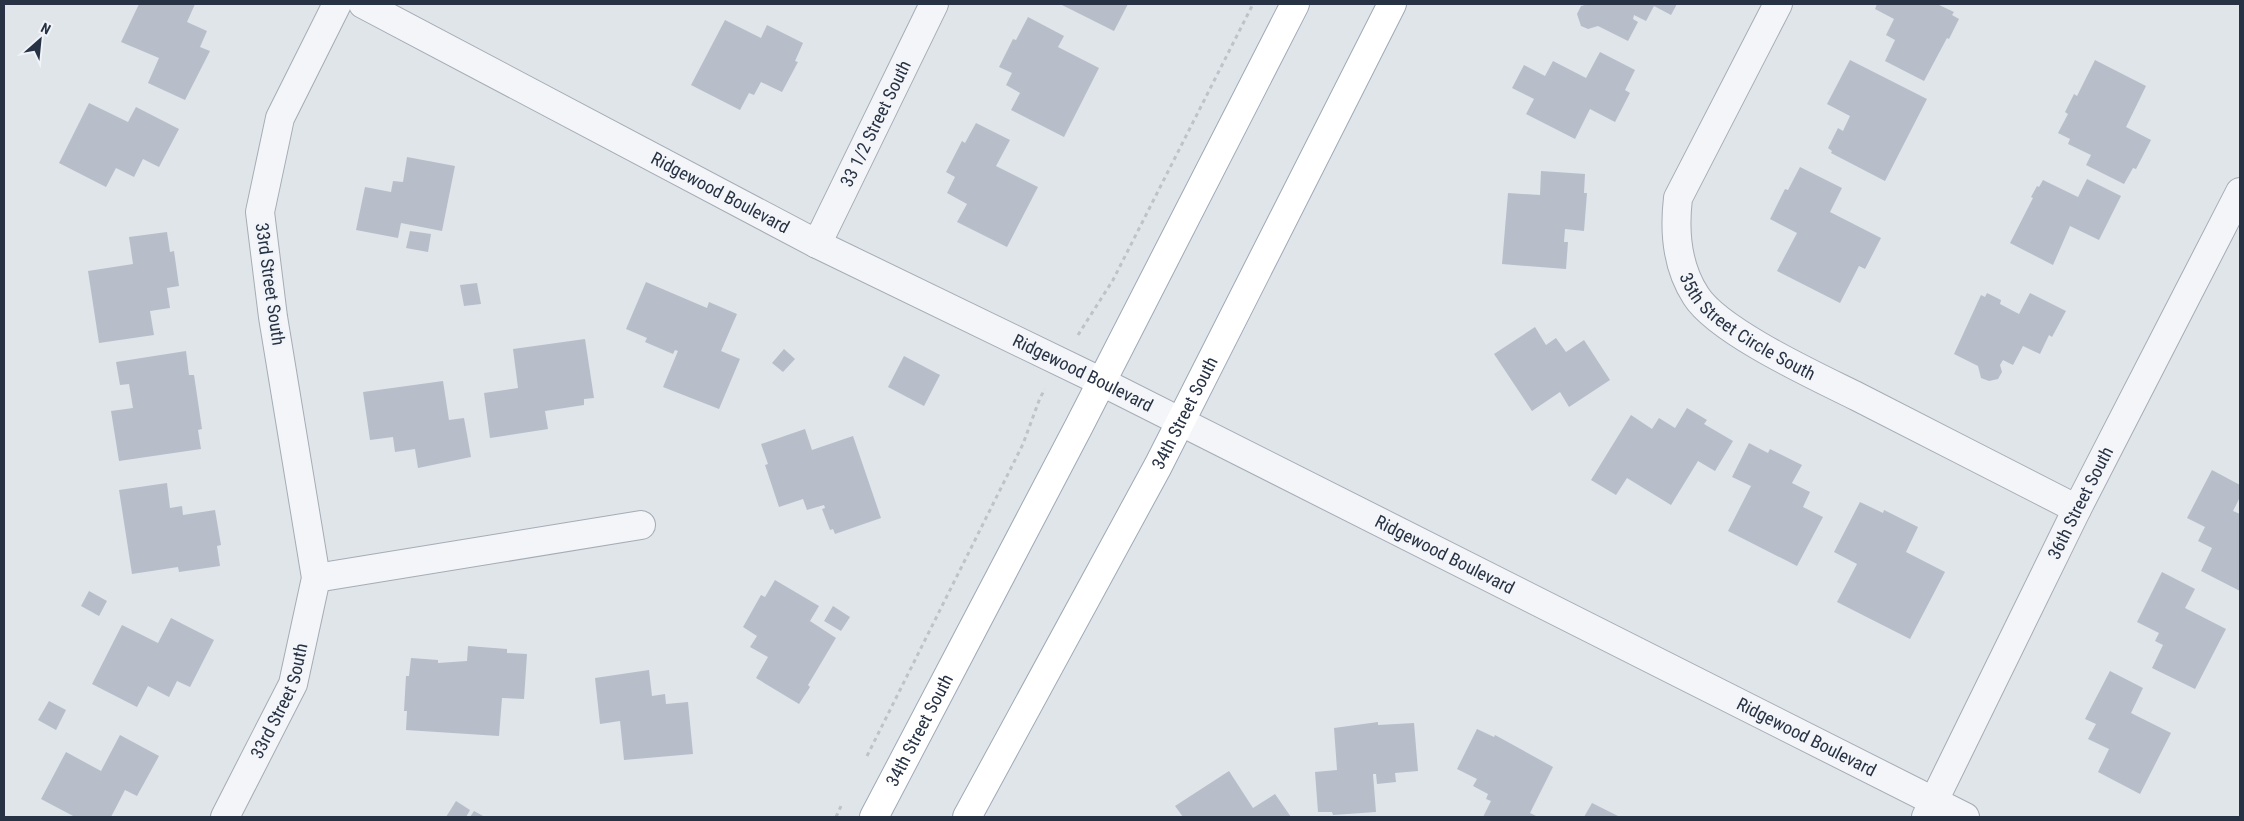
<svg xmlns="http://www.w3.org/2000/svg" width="2244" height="821" font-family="'Roboto Condensed',sans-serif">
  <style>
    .building { fill: #b7bec9 }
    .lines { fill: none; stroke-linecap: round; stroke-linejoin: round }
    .minor-casing { stroke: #a5acb5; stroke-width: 30 }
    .major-casing { stroke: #9ea9b7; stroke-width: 30 }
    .path { stroke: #bec3c9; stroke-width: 3; stroke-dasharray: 4 4; stroke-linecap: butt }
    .minor { stroke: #f3f5f8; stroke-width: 28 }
    .major { stroke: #fff; stroke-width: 28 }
    .labels { text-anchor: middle; stroke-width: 4.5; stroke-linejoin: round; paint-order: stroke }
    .street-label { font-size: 18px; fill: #273344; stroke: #f0f3f8 }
  </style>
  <rect width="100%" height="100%" fill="#e0e5ea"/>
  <!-- building -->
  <g class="building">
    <polygon points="139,4 195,4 187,22 207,31 200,47 210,51 185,100 148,83 159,58 121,42"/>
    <polygon points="1060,4 1128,4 1114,31"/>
    <polygon points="1589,4 1677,4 1671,15 1654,6 1646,21 1634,15 1633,19 1638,22 1628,41 1598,26 1588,29 1581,26 1577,14 1581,6"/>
    <polygon points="1877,4 1937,4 1954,12 1952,15 1959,19 1949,39 1947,38 1924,81 1885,61 1895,40 1886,35 1894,19 1875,9"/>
    <polygon points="1028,17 1064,36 1058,47 1099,68 1064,137 1011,110 1020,93 1006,85 1012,73 999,67 1013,39 1016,40"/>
    <polygon points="725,20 761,38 767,25 803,43 795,61 798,62 782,92 761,82 754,95 749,93 740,110 691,85"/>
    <polygon points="1600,52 1635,70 1625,90 1630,93 1615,122 1590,109 1575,139 1526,114 1534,99 1512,88 1524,65 1545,76 1553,61 1586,78"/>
    <polygon points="1850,60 1927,99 1885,181 1831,153 1832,151 1828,148 1838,128 1843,131 1850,116 1827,104"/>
    <polygon points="2095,60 2146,86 2126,127 2151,140 2136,169 2133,168 2124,184 2086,165 2091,155 2068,144 2070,139 2058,133 2068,114 2065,112 2074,94 2077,96"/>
    <polygon points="89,103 128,122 136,107 179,129 159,167 143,159 134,177 116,168 106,187 59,163"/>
    <polygon points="976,123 1010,140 996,166 1038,187 1007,247 957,222 967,204 947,193 955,177 946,172 962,141 965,143"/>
    <polygon points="407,157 455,166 442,231 401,223 398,238 356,230 365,187 391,192 393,181 403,182"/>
    <polygon points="1800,167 1842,188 1830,212 1881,238 1865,269 1859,266 1840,303 1777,271 1797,233 1770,219 1785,189 1788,190"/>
    <polygon points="1541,171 1585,174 1584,193 1587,193 1584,231 1565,229 1564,242 1568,242 1566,269 1502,264 1508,193 1540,195"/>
    <polygon points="2087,179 2121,196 2099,240 2070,226 2053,265 2010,243 2033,198 2031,197 2037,186 2039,187 2043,180 2078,197"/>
    <polygon points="410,231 431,234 428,252 406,248"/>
    <polygon points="167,232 170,252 174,251 179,286 167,288 170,308 150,311 154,335 99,343 88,271 133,264 129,237"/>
    <polygon points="646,282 707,308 709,302 737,314 721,351 740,359 719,409 663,387 678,351 675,350 673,354 645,342 647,338 626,329"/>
    <polygon points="477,283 481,304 464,306 460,285"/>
    <polygon points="1987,293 2001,300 2000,304 2019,314 2030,293 2066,311 2052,337 2049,335 2040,354 2023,346 2013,365 2003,360 2000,365 2002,372 1998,379 1989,381 1981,378 1978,366 1954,354 1981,295 1985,297"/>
    <polygon points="1535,327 1546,345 1556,338 1566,352 1584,340 1610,380 1569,407 1560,392 1532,411 1494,354"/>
    <polygon points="585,339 594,398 584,399 584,405 545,411 548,429 490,438 484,393 518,388 513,349"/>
    <polygon points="784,349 795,359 783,372 772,363"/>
    <polygon points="186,351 189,375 194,375 202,429 198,430 201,449 119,461 111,411 133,408 129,384 120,385 116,362"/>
    <polygon points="904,356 940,375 924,406 888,387"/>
    <polygon points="443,381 449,420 464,418 471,457 418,468 415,449 395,452 393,437 370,440 363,392"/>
    <polygon points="1687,408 1707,420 1704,424 1733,441 1715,471 1698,461 1671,505 1627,478 1616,495 1591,480 1631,415 1652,429 1659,418 1675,428"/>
    <polygon points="805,429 812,450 853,436 881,518 835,534 833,529 830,530 822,509 825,508 824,505 807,510 803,499 779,507 765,465 768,464 761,444"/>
    <polygon points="1749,443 1768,453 1770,449 1802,465 1792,483 1810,492 1803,507 1823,517 1797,566 1728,531 1751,486 1732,477"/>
    <polygon points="2212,470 2240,485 2240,497 2233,511 2240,514 2240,591 2201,571 2212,548 2198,541 2205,527 2187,518"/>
    <polygon points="167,483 170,508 182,506 183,515 215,510 221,545 217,546 220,566 179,572 178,567 132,574 119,490"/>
    <polygon points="1860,502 1883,513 1884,510 1918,527 1906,552 1945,572 1910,639 1837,602 1857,564 1834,552"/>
    <polygon points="2162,572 2195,589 2185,608 2226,629 2195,689 2152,668 2163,645 2155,641 2159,633 2137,622"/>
    <polygon points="775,580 819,606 810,621 836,638 808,685 810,687 799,704 756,678 768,657 750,647 757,636 743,627 761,595 765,597"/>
    <polygon points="89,591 107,601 99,616 81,606"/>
    <polygon points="833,606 850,617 841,631 824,621"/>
    <polygon points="171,618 214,640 190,687 177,681 169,697 148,686 137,707 92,684 122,625 158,643"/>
    <polygon points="468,646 507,649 507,653 527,654 524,699 502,698 499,736 406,730 407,711 404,711 406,676 409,676 411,658 438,660 438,663 467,661"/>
    <polygon points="649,670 652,696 665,694 666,704 688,702 693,754 624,760 620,721 600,724 595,678"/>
    <polygon points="2110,671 2143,688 2131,713 2171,733 2140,794 2098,772 2109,749 2088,739 2096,724 2085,719"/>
    <polygon points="49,701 66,710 56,730 38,720"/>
    <polygon points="1378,722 1378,725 1414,723 1418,771 1395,773 1396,782 1377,784 1376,774 1373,774 1376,812 1333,815 1332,812 1318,812 1315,772 1337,770 1334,728"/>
    <polygon points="1477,729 1494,737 1495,735 1553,767 1530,813 1538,817 1483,817 1491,801 1486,799 1488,794 1473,786 1477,779 1457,769"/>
    <polygon points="120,735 159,756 137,796 125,790 111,817 75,817 41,799 66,752 101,771"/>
    <polygon points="1229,771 1253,808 1275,794 1291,817 1183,817 1175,806"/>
    <polygon points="456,801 470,810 466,817 446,817"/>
    <polygon points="1592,803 1620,817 1584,817"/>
    <polygon points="474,811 485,817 470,817"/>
  </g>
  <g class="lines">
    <!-- minor casing -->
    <g class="minor-casing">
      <g id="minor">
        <path id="s1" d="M363,4L817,244L1102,382L1965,817"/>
        <path id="s2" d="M1778,4L1678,198C1674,232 1677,267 1696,296C1719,332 1818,377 1858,397C1931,434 2004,472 2077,509"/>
        <path id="s3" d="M817,244L934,4"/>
        <polyline points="316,578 641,525"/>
        <path id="s4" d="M225,817L293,684L316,578L273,317L260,212L280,118L337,4"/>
        <path id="s5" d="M1926,817L2077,509L2240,192"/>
      </g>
    </g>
    <!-- major casing -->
    <g class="major-casing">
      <g id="major">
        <path id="s6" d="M874,817L1079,426L1295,4"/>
        <path id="s7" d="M967,817L1158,466L1392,4"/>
      </g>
    </g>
    <!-- path -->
    <g class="path">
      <polyline points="1078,335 1113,280 1253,4"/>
      <polyline points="867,756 1023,444 1040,398 1045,389"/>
      <polyline points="836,817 842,804"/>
    </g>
    <!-- minor -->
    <use href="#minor" class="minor"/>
    <!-- major -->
    <use href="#major" class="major"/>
  </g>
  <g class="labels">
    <!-- street labels -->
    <g class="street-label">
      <text dy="6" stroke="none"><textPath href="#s3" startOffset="134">33 1/2 Street South</textPath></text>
      <text dy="6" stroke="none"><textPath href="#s1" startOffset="404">Ridgewood Boulevard</textPath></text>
      <text transform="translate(270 284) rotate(82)" y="6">33rd Street South</text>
      <text dy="6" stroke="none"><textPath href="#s2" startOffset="379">35th Street Circle South</textPath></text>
      <text dy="6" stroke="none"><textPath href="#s1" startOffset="809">Ridgewood Boulevard</textPath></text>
      <text dy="6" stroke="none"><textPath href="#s7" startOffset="459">34th Street South</textPath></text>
      <text dy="6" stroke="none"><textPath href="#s5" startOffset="350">36th Street South</textPath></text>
      <text dy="6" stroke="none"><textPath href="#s1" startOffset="1214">Ridgewood Boulevard</textPath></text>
      <text dy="6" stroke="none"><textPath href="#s4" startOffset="129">33rd Street South</textPath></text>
      <text dy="6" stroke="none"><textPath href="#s6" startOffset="98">34th Street South</textPath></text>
      <text dy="6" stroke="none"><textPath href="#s1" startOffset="1619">Ridgewood Boulevard</textPath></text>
    </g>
  </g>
  <!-- border -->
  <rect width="2244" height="821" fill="none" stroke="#273344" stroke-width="10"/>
  <!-- north arrow -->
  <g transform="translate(40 40) rotate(27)" stroke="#f0f3f8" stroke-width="4" paint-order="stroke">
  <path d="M0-4L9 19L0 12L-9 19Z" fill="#273344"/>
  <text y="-8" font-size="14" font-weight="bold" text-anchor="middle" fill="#273344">N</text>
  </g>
</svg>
